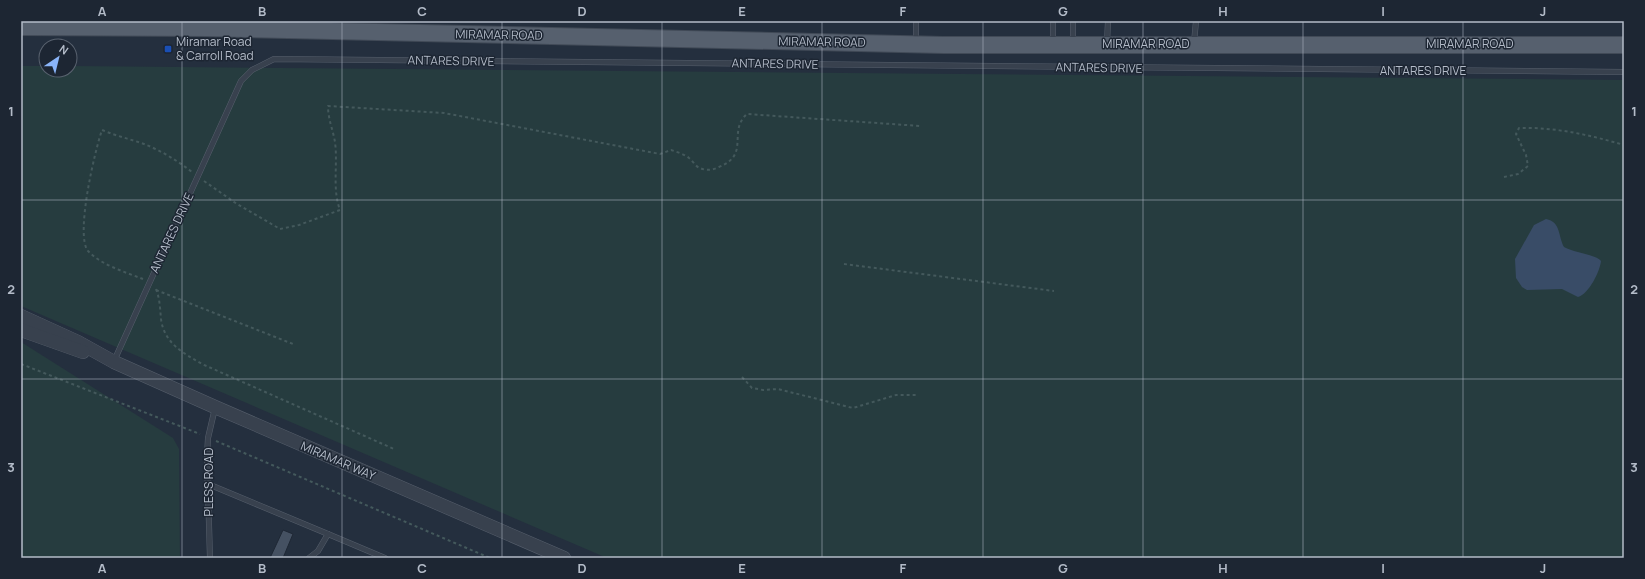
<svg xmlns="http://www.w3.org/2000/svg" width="1645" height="579" font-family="Manrope,sans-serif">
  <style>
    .green { fill: #263c3f }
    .water { fill: #394c67 }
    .building { fill: #455162; stroke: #1f2835 }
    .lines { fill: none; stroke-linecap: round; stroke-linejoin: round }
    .service-casing { stroke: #565f6c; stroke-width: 6 }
    .tertiary-casing { stroke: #565f6c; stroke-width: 14 }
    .primary-casing { stroke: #414a57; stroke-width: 18 }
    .path { stroke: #44595c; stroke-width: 2; stroke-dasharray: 3 3; stroke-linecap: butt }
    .service { stroke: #38414e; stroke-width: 5 }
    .tertiary { stroke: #38414e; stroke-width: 13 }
    .primary { stroke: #56606e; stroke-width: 16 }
    .grid { fill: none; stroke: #b4bcc9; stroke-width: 1; stroke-opacity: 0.55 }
    .transit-dot { fill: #1a4fb4; stroke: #1d2633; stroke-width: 1.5 }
    .labels { text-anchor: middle; stroke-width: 3; stroke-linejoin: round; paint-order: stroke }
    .street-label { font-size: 12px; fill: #b4bcc9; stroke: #1d2633 }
    .poi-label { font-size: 12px; fill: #b4bcc9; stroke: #1d2633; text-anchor: start }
    .neatline { fill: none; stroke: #b4bcc9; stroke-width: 1.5 }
    .grid-label { font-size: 13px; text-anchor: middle; font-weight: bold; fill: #b4bcc9 }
  </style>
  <rect width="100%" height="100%" fill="#242f3e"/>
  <!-- green -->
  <g class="green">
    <polygon points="21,66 46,66 46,70 70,70 70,66 1624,80 1624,558 607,558 21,306"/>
    <polygon points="21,342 173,438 179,449 180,558 21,558"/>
  </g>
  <!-- water -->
  <path class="water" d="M1546,219C1561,222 1558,236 1564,247C1575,253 1595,254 1601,261C1600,271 1589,294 1578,297L1562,289L1527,290L1522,287L1516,278L1515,259L1534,225Z"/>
  <!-- building -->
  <polygon class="building" points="283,530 293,534 283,558 270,558"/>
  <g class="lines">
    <!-- service casing -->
    <g class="service-casing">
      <g id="service">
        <polyline points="916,42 916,21"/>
        <polyline points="1073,43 1073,21"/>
        <polyline points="1107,43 1108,21"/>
        <polyline points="1194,43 1196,21"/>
        <polyline points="1053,44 1053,21"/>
        <polyline points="114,361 241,81 252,70 274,59 1624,72"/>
        <polyline points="208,484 328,534"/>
        <polyline points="210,558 207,457 208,438 215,408"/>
        <polyline points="309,558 318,551 328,534 385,558"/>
      </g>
    </g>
    <!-- tertiary casing -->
    <g class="tertiary-casing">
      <g id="tertiary">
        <polyline points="21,316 78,342 114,362 215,407 564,558"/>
        <polyline points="21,330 83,352"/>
      </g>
    </g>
    <!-- primary casing -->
    <g class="primary-casing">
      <polyline id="primary" points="21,27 205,28 943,45 1624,45"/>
    </g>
    <!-- path -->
    <g class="path">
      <path d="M1504,177L1518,174L1528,166L1526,155L1516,134L1519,128C1555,127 1590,135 1624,145"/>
      <path d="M204,181L237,204L280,229L299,225L340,210C332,189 338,165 335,142C333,130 328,119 328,106L444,113L660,154L671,150C677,152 684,154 689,158C693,161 696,167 700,168C706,171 713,170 719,167C751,154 727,132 747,114L920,126"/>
      <polyline points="844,264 1054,291"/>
      <path d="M143,279C125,272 101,265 88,251C75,235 95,150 102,130C116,136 130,139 144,144C160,150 178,161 192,172"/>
      <path d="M156,289C160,299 160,309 161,319C164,343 183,353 202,364L394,449"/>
      <polyline points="156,290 293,344"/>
      <polyline points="21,364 200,434"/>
      <polyline points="742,377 752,388 763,390 778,389 853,408 896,395 918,395"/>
      <polyline points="216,441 490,558"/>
    </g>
    <!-- service -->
    <use href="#service" class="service"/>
    <!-- tertiary -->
    <use href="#tertiary" class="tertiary"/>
    <!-- primary -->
    <use href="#primary" class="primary"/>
  </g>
  <!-- grid -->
  <path class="grid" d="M182,21V558M342,21V558M502,21V558M662,21V558M822,21V558M983,21V558M1143,21V558M1303,21V558M1463,21V558M21,200H1624M21,379H1624"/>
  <!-- markers -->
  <rect class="transit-dot" x="164" y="45" width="8" height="8" rx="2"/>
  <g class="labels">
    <!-- street labels -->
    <g class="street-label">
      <text transform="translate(499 35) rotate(1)" y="4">MIRAMAR ROAD</text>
      <text transform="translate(822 42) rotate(1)" y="4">MIRAMAR ROAD</text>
      <text x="1146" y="48">MIRAMAR ROAD</text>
      <text x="1470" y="48">MIRAMAR ROAD</text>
      <text transform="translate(451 61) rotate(1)" y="4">ANTARES DRIVE</text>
      <text transform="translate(775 64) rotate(1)" y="4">ANTARES DRIVE</text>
      <text transform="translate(1099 68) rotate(1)" y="4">ANTARES DRIVE</text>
      <text x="1423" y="75">ANTARES DRIVE</text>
      <text transform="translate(172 233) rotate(-65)" y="4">ANTARES DRIVE</text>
      <text transform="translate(338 461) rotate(23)" y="4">MIRAMAR WAY</text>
      <text transform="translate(209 482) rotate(-90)" y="4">PLESS ROAD</text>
    </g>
    <!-- poi labels -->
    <g class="poi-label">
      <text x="176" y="46">Miramar Road<tspan x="176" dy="14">&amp; Carroll Road</tspan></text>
    </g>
  </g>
  <!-- border -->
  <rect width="1645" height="579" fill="none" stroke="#1d2633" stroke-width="44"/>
  <!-- north arrow -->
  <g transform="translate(58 58) rotate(35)"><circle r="19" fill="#1d2633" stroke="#59626f"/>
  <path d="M0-3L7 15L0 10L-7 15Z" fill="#8ab4f8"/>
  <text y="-6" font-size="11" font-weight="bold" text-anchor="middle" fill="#b4bcc9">N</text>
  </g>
  <rect x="22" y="22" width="1601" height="535" class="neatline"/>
  <g class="grid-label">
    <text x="102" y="16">A</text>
    <text x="262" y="16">B</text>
    <text x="422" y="16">C</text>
    <text x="582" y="16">D</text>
    <text x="742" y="16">E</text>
    <text x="903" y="16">F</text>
    <text x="1063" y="16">G</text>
    <text x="1223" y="16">H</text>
    <text x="1383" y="16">I</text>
    <text x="1543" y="16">J</text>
    <text x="11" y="116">1</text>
    <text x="1634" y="116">1</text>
    <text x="11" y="294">2</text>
    <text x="1634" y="294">2</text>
    <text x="11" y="472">3</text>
    <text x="1634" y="472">3</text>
    <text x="102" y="573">A</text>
    <text x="262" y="573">B</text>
    <text x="422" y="573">C</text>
    <text x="582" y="573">D</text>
    <text x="742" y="573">E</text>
    <text x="903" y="573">F</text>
    <text x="1063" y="573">G</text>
    <text x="1223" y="573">H</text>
    <text x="1383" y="573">I</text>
    <text x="1543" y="573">J</text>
  </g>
</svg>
